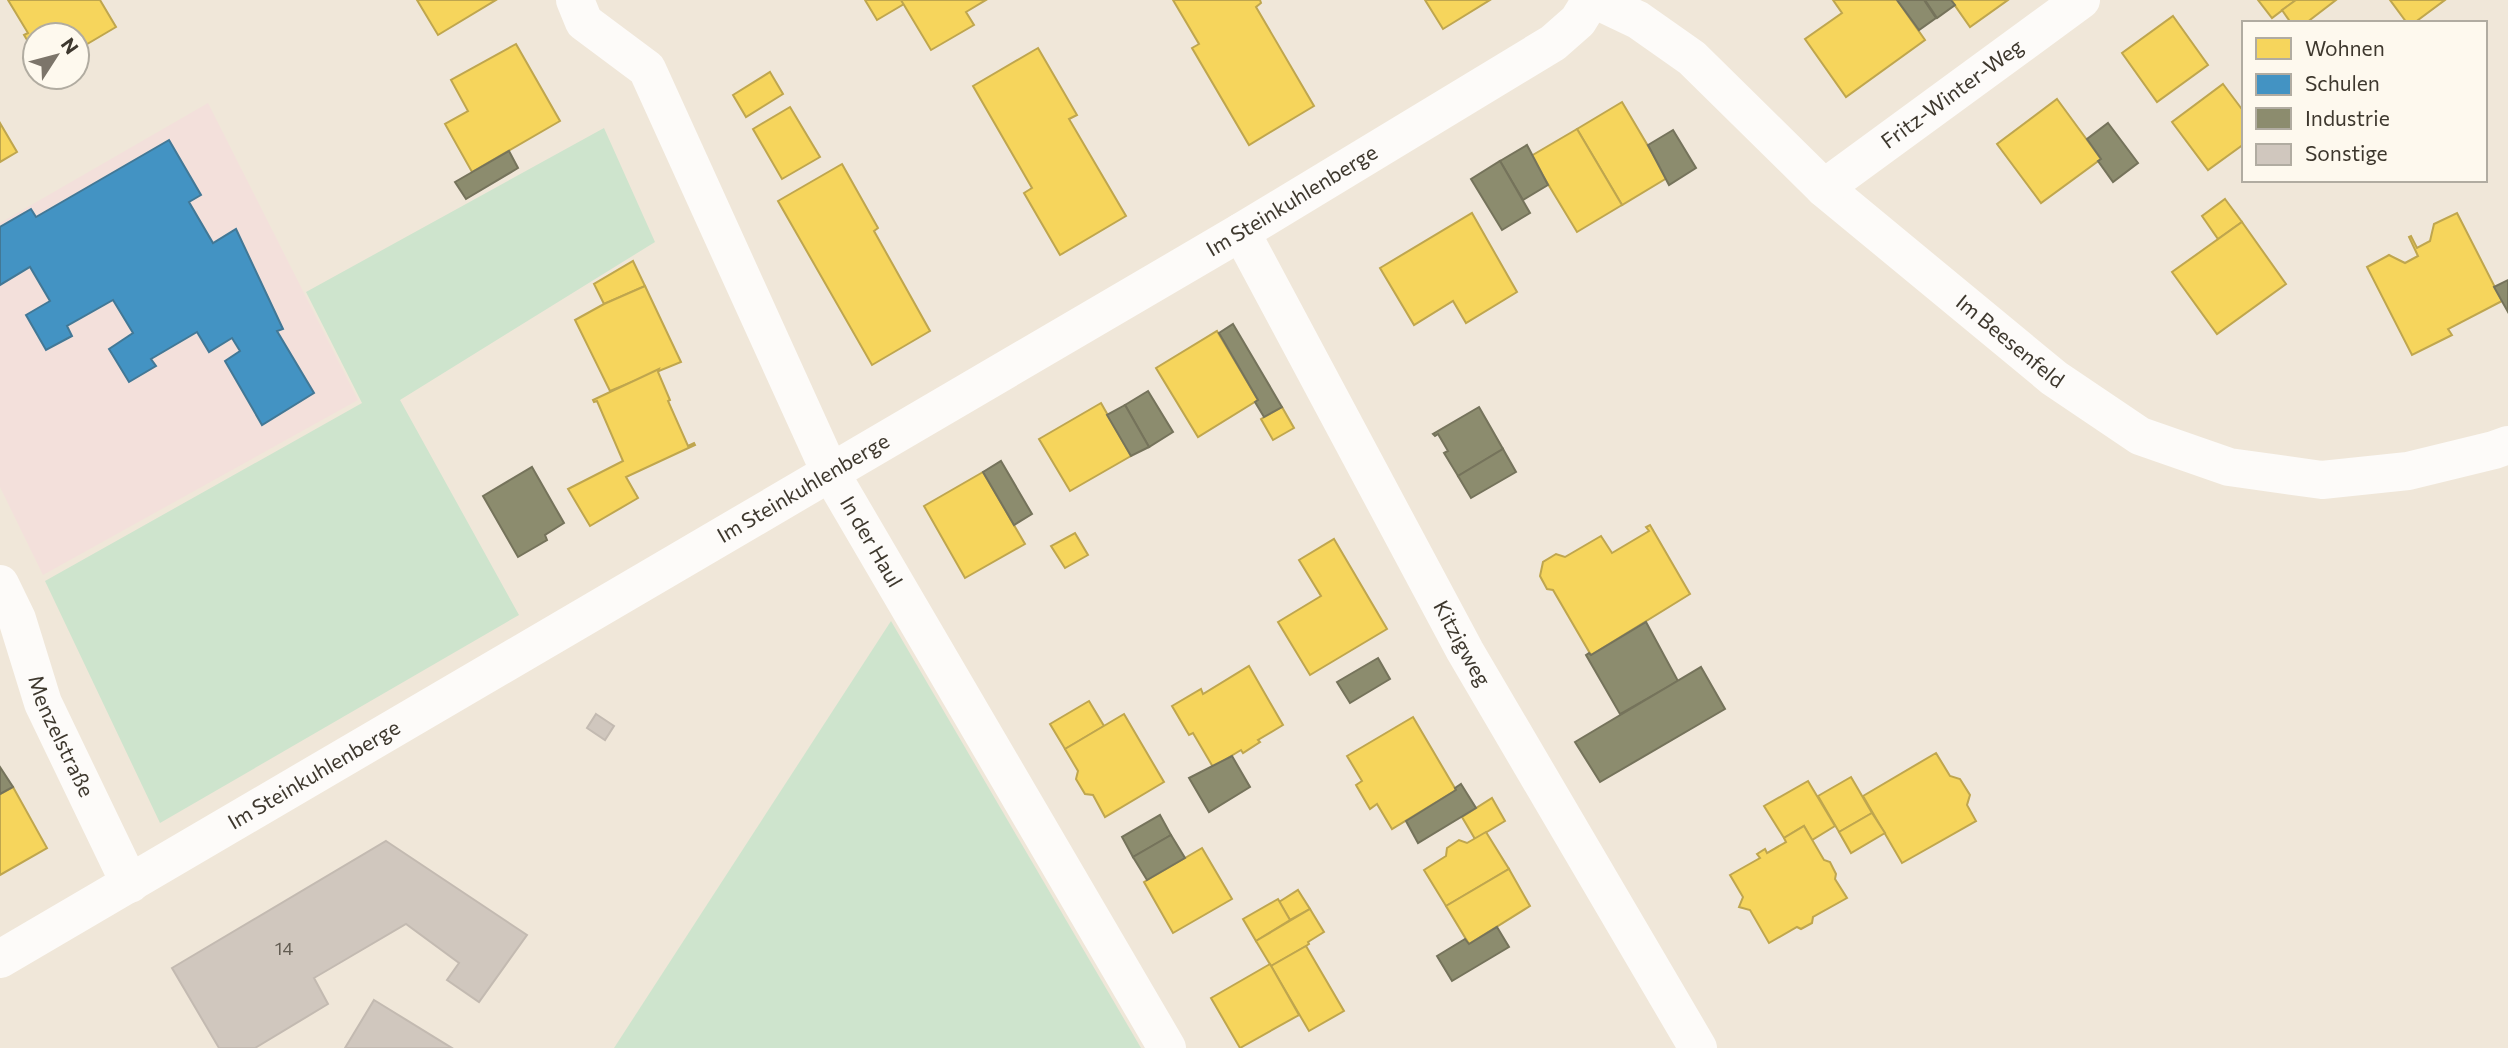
<svg xmlns="http://www.w3.org/2000/svg" width="2508" height="1048" font-family="Commissioner,sans-serif">
  <style>
    .education { fill: #f3e0db }
    .green { fill: #cee4cd }
    .homes { fill: #f6d55c; stroke: #bfa64e; stroke-width: 2 }
    .schools { fill: #4393c3; stroke: #427896; stroke-width: 2 }
    .industry { fill: #8c8c6e; stroke: #75735b; stroke-width: 2 }
    .building { fill: #d0c7be; stroke: #c3bab1; stroke-width: 2 }
    .lines { fill: none; stroke-linecap: round; stroke-linejoin: round }
    .minor { stroke: #fdfbf9; stroke-width: 38 }
    .labels { text-anchor: middle; stroke-width: 7; stroke-linejoin: round; paint-order: stroke }
    .number-label { font-size: 18px; fill: #625c52 }
    .street-label { font-size: 21px; fill: #3e382e; stroke: #fef9ee }
  </style>
  <rect width="100%" height="100%" fill="#f0e7d9"/>
  <!-- education -->
  <polygon class="education" points="208,103 358,400 43,575 0,487 0,223"/>
  <!-- green -->
  <g class="green">
    <polygon points="604,128 655,242 400,400 519,615 160,823 45,581 362,403 306,292"/>
    <polygon points="891,621 1141,1048 614,1048"/>
  </g>
  <!-- homes -->
  <g class="homes">
    <polygon points="8,0 100,0 116,27 77,50 77,35 35,35 35,53 24,35 28,33"/>
    <polygon points="417,0 496,0 438,35"/>
    <polygon points="865,0 901,0 904,4 877,20"/>
    <polygon points="901,0 986,0 966,12 974,25 931,50"/>
    <polygon points="1173,0 1260,0 1261,3 1256,7 1314,106 1249,145 1192,48 1199,44"/>
    <polygon points="1425,0 1490,0 1443,29"/>
    <polygon points="1833,0 1897,0 1925,40 1846,97 1805,39 1842,13"/>
    <polygon points="1951,0 2008,0 1970,27"/>
    <polygon points="2258,0 2296,0 2272,18"/>
    <polygon points="2296,0 2336,0 2306,23 2291,23 2282,10"/>
    <polygon points="2390,0 2445,0 2414,23 2407,23"/>
    <polygon points="2173,16 2208,65 2157,102 2122,53"/>
    <polygon points="516,44 560,121 472,172 445,124 468,111 451,80"/>
    <polygon points="1038,48 1077,115 1069,119 1126,216 1060,255 1024,193 1032,188 973,86"/>
    <polygon points="770,72 783,94 746,117 733,95"/>
    <polygon points="2223,84 2244,112 2244,144 2208,170 2172,122"/>
    <polygon points="2057,99 2101,159 2041,203 1997,144"/>
    <polygon points="1622,102 1667,178 1622,205 1577,129"/>
    <polygon points="790,107 820,157 782,179 753,129"/>
    <polygon points="0,123 17,152 0,162"/>
    <polygon points="1577,129 1622,205 1577,232 1531,156"/>
    <polygon points="842,164 878,228 874,231 930,331 872,365 778,201"/>
    <polygon points="2225,199 2242,222 2218,239 2202,216"/>
    <polygon points="1472,213 1517,292 1466,323 1453,301 1414,325 1380,268"/>
    <polygon points="2457,213 2502,301 2448,329 2452,335 2412,355 2367,267 2389,255 2405,263 2418,256 2409,237 2411,236 2417,248 2430,241 2434,224"/>
    <polygon points="2242,222 2286,284 2217,334 2172,272"/>
    <polygon points="633,261 645,286 604,304 594,284"/>
    <polygon points="645,286 681,362 610,391 575,320 604,304"/>
    <polygon points="1217,331 1258,400 1198,437 1156,368"/>
    <polygon points="659,369 658,372 670,400 668,401 688,446 694,443 695,445 626,477 638,498 590,526 568,489 623,461 597,401 594,402 593,400"/>
    <polygon points="1101,403 1131,456 1070,491 1039,439"/>
    <polygon points="1282,407 1294,428 1273,440 1261,419"/>
    <polygon points="983,472 1025,544 965,578 924,506"/>
    <polygon points="1650,525 1690,594 1591,655 1553,590 1547,589 1540,576 1543,562 1556,554 1565,557 1601,536 1612,553 1649,531 1646,527"/>
    <polygon points="1075,533 1088,555 1065,568 1051,546"/>
    <polygon points="1334,539 1387,629 1310,675 1278,622 1321,596 1299,560"/>
    <polygon points="1249,666 1283,725 1258,740 1260,742 1243,753 1241,750 1213,767 1193,733 1189,735 1172,706 1201,689 1203,694"/>
    <polygon points="1089,701 1104,726 1065,749 1050,724"/>
    <polygon points="1124,714 1164,782 1105,817 1093,795 1085,794 1076,779 1078,771 1065,749"/>
    <polygon points="1413,717 1456,790 1392,829 1377,804 1370,809 1356,785 1362,781 1347,756"/>
    <polygon points="1936,753 1950,776 1960,779 1970,795 1967,805 1976,821 1902,863 1863,796"/>
    <polygon points="1851,777 1872,813 1839,832 1818,796"/>
    <polygon points="1808,781 1835,826 1812,840 1804,826 1784,838 1764,806"/>
    <polygon points="13,787 47,848 0,875 0,794"/>
    <polygon points="1492,798 1505,821 1475,839 1462,817"/>
    <polygon points="1872,813 1885,833 1851,853 1839,832"/>
    <polygon points="1804,826 1824,860 1830,862 1836,874 1835,879 1847,898 1813,917 1812,923 1801,929 1797,927 1769,943 1750,910 1739,907 1743,897 1730,875 1760,858 1757,854 1765,849 1767,853 1786,842 1784,838"/>
    <polygon points="1486,832 1509,869 1446,906 1424,870 1446,856 1447,848 1459,840 1467,843"/>
    <polygon points="1202,848 1232,899 1173,933 1144,882"/>
    <polygon points="1509,869 1530,906 1469,944 1446,906"/>
    <polygon points="1298,890 1310,909 1290,920 1279,902"/>
    <polygon points="1278,899 1290,920 1256,941 1243,919"/>
    <polygon points="1310,909 1324,932 1308,942 1309,944 1306,946 1271,966 1256,941"/>
    <polygon points="1306,946 1344,1011 1309,1031 1271,966"/>
    <polygon points="1270,964 1299,1015 1240,1048 1211,998"/>
  </g>
  <!-- schools -->
  <polygon class="schools" points="169,140 201,195 189,202 213,243 236,229 283,329 277,331 314,393 262,425 225,361 240,351 232,338 209,352 197,332 151,359 156,366 129,382 109,349 133,333 113,300 67,326 72,336 46,350 26,315 50,301 30,267 0,285 0,227 31,209 36,217"/>
  <!-- industry -->
  <g class="industry">
    <polygon points="1897,0 1924,0 1936,18 1919,30"/>
    <polygon points="1925,0 1951,0 1955,5 1937,18"/>
    <polygon points="2108,123 2138,163 2113,182 2098,161 2101,159 2087,139"/>
    <polygon points="1673,130 1696,168 1669,185 1648,145"/>
    <polygon points="1527,145 1548,185 1523,200 1500,161"/>
    <polygon points="509,151 518,168 466,199 455,182"/>
    <polygon points="1500,161 1530,213 1502,230 1471,179"/>
    <polygon points="2508,280 2508,312 2494,287"/>
    <polygon points="1233,324 1282,407 1264,417 1255,402 1258,400 1219,333"/>
    <polygon points="1148,391 1173,432 1149,447 1125,405"/>
    <polygon points="1125,405 1149,447 1131,456 1107,415"/>
    <polygon points="1479,407 1503,449 1458,476 1444,453 1448,451 1438,434 1435,436 1433,434"/>
    <polygon points="1503,449 1516,472 1471,498 1458,476"/>
    <polygon points="1001,461 1032,514 1014,525 983,472"/>
    <polygon points="532,467 564,523 545,535 547,540 518,557 483,496"/>
    <polygon points="1646,622 1678,681 1620,714 1586,655 1589,653 1591,655"/>
    <polygon points="1378,658 1390,679 1350,703 1337,682"/>
    <polygon points="1701,667 1725,709 1600,782 1575,742"/>
    <polygon points="1232,756 1250,787 1209,812 1189,778"/>
    <polygon points="0,767 13,787 0,794"/>
    <polygon points="1461,784 1476,808 1418,843 1406,821 1456,790 1455,788"/>
    <polygon points="1160,815 1171,835 1133,857 1122,837"/>
    <polygon points="1171,835 1185,858 1147,880 1133,857"/>
    <polygon points="1497,927 1509,947 1452,981 1437,956 1465,939 1469,944"/>
  </g>
  <!-- building -->
  <g class="building">
    <polygon points="596,714 614,726 605,740 587,728"/>
    <polygon points="386,841 527,935 479,1002 447,980 459,963 406,924 314,978 328,1004 255,1048 219,1048 172,968"/>
    <polygon points="374,1000 452,1048 345,1048"/>
  </g>
  <g class="lines">
    <!-- minor -->
    <g class="minor">
      <path id="s1" d="M575,0L584,22L647,69L830,472L1167,1048"/>
      <path id="s2" d="M1596,0L1638,20L1692,58L1824,188L2054,378L2140,436L2229,467L2322,480L2408,471L2494,450L2508,445"/>
      <path id="s3" d="M1824,188L2081,0"/>
      <path id="s4" d="M1241,232L1465,651L1698,1048"/>
      <path id="s5" d="M0,584L17,619L43,703L130,884"/>
      <path id="s6" d="M0,959L1241,232L1553,43L1578,21L1591,0"/>
    </g>
  </g>
  <g class="labels">
    <!-- number labels -->
    <g class="number-label">
      <text x="284" y="955">14</text>
    </g>
    <!-- street labels -->
    <g class="street-label">
      <text dy="7" stroke="none"><textPath href="#s3" startOffset="159">Fritz-Winter-Weg</textPath></text>
      <text dy="7" stroke="none"><textPath href="#s6" startOffset="1498">Im Steinkuhlenberge</textPath></text>
      <text dy="7" stroke="none"><textPath href="#s2" startOffset="539">Im Beesenfeld</textPath></text>
      <text dy="7" stroke="none"><textPath href="#s6" startOffset="931">Im Steinkuhlenberge</textPath></text>
      <text dy="7" stroke="none"><textPath href="#s1" startOffset="626">In der Haul</textPath></text>
      <text dy="7" stroke="none"><textPath href="#s4" startOffset="467">Kitzigweg</textPath></text>
      <text dy="7" stroke="none"><textPath href="#s5" startOffset="164">Menzelstraße</textPath></text>
      <text dy="7" stroke="none"><textPath href="#s6" startOffset="364">Im Steinkuhlenberge</textPath></text>
    </g>
  </g>
  <!-- legend -->
  <rect x="2242" y="21" width="245" height="161" fill="#fef9ee" stroke="#b1aca1" stroke-width="2"/>
  <rect x="2256" y="38" width="35" height="21" fill="#f6d55c" stroke="#b1aca1" stroke-width="2"/>
  <text x="2305" y="56" font-size="21" fill="#3e382e">Wohnen</text>
  <rect x="2256" y="74" width="35" height="21" fill="#4393c3" stroke="#b1aca1" stroke-width="2"/>
  <text x="2305" y="91" font-size="21" fill="#3e382e">Schulen</text>
  <rect x="2256" y="108" width="35" height="21" fill="#8c8c6e" stroke="#b1aca1" stroke-width="2"/>
  <text x="2305" y="126" font-size="21" fill="#3e382e">Industrie</text>
  <rect x="2256" y="144" width="35" height="21" fill="#d0c7be" stroke="#b1aca1" stroke-width="2"/>
  <text x="2305" y="161" font-size="21" fill="#3e382e">Sonstige</text>
  <!-- north arrow -->
  <g transform="translate(56 56) rotate(54)"><circle r="33" fill="#fef9ee" stroke="#b1aca1" stroke-width="2"/>
  <path d="M0-5L12 26L0 18L-12 26Z" fill="#7c756a"/>
  <text y="-10" font-size="19" font-weight="bold" text-anchor="middle" fill="#3e382e">N</text>
  </g>
</svg>
